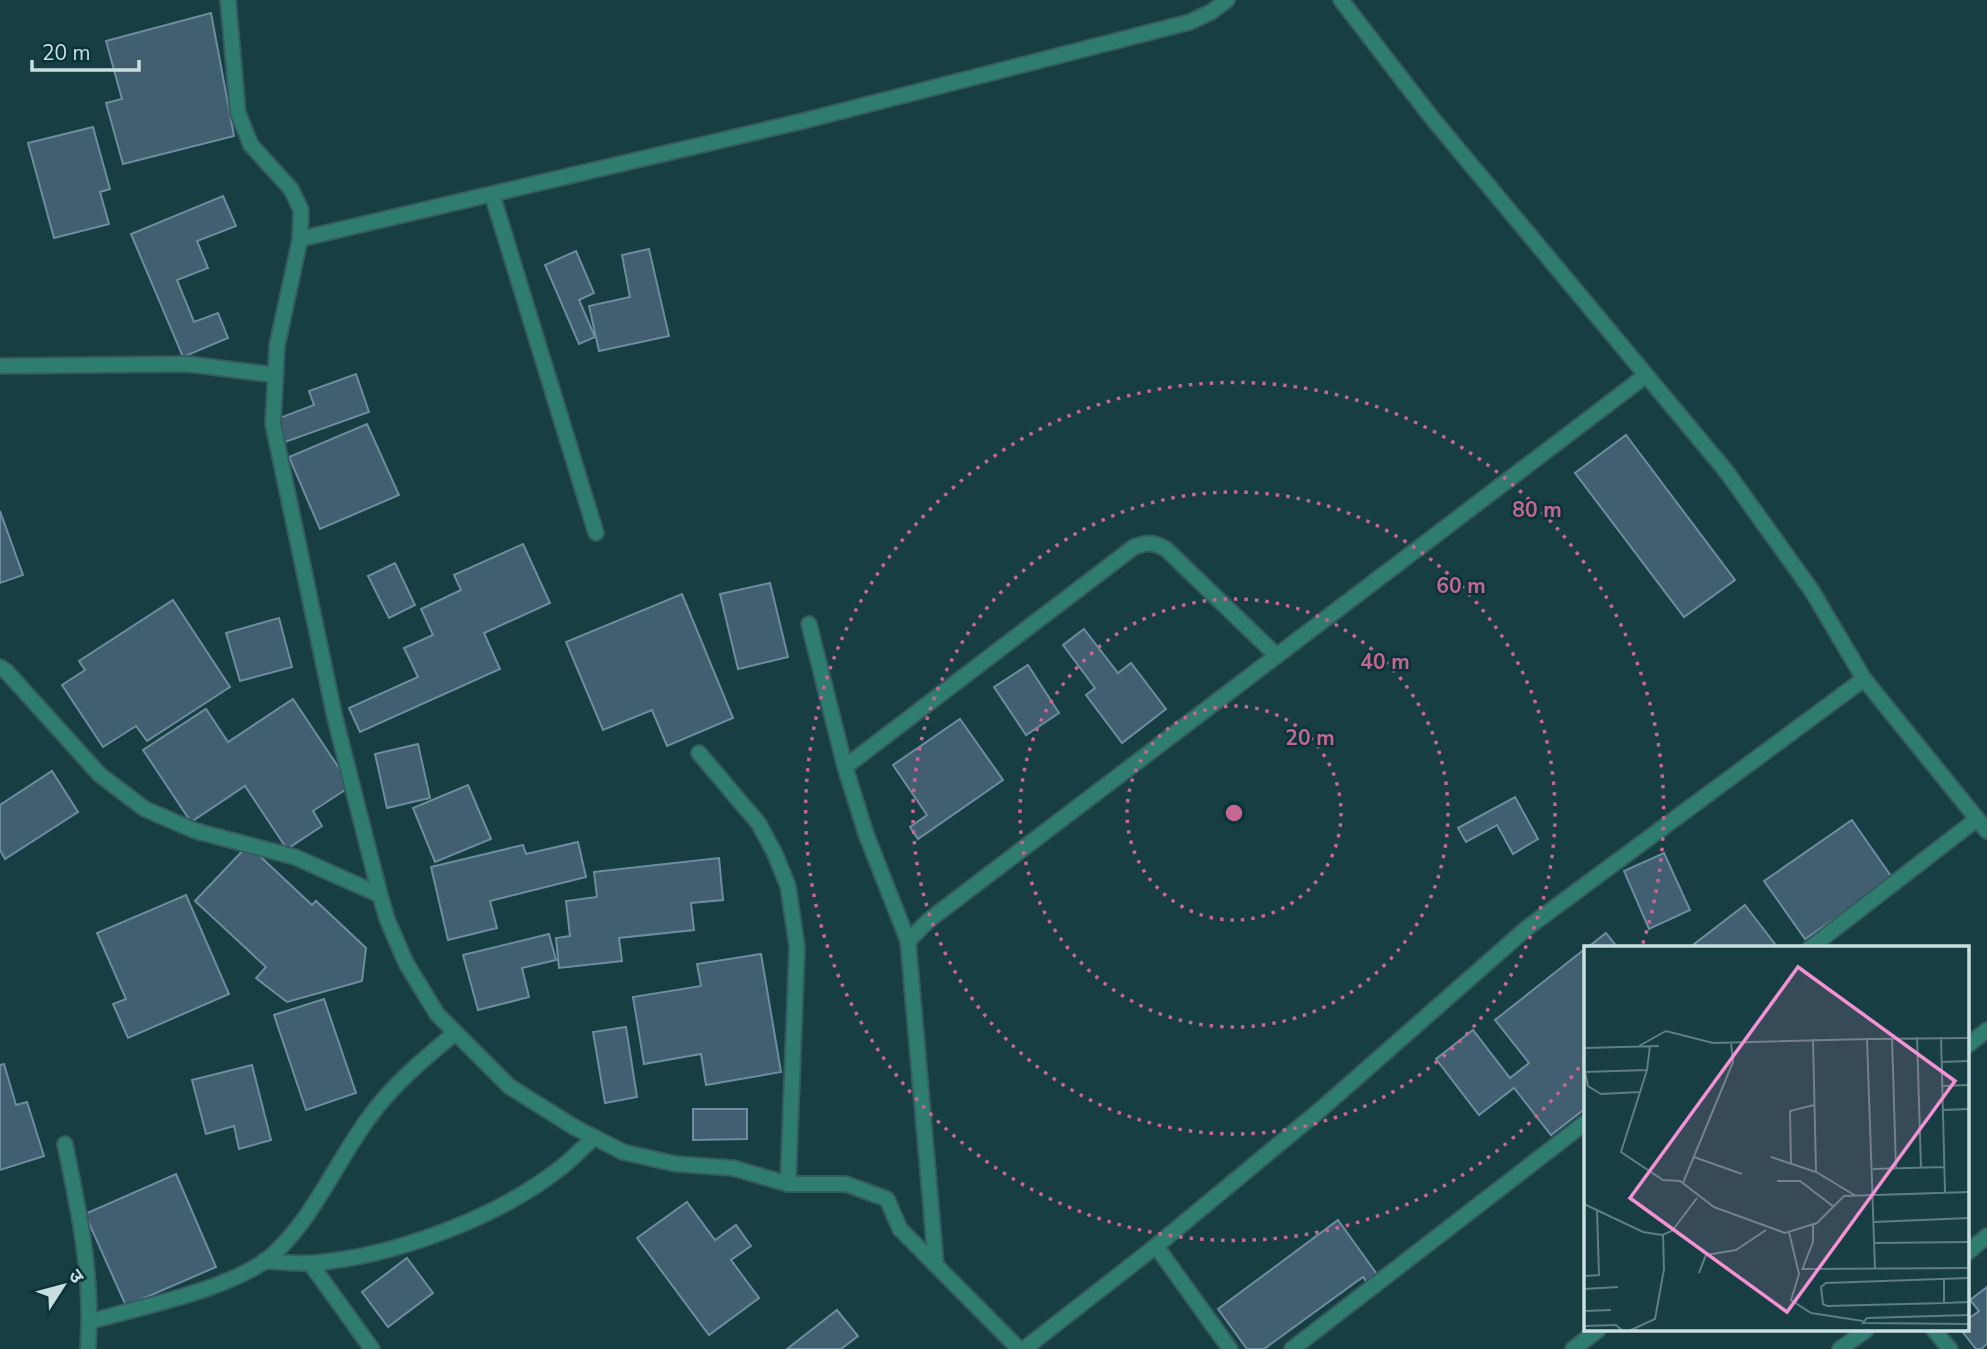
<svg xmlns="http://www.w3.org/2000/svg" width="1987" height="1349" font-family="'Nunito Sans','Noto Sans Devanagari',sans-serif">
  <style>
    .building { fill: #415f70; stroke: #6d8d9f; stroke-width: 2 }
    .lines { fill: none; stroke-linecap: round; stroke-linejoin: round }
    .lane-casing { stroke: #365b5f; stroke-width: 18 }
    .street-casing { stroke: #365b5f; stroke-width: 18 }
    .lane { stroke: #2f7d6f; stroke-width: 14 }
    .street { stroke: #2f7d6f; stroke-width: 14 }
    .ring { fill: none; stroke: #c56791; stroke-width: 3.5; stroke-dasharray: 3.5 7 }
    .inset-road { fill: none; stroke: #5e7e82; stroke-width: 2 }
    .view { fill: #f491d3; fill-opacity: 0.15; stroke: #f491d3; stroke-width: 3.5 }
    .inset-edge { fill: none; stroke: #c9dee1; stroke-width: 3.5 }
    .centre { fill: #c56791; stroke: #0a3439; stroke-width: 3.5 }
    .ring-label { font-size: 21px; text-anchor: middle; font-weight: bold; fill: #c56791; stroke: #0a3439; stroke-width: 5; stroke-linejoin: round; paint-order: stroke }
  </style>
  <rect width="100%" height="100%" fill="#163e43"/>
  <!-- building -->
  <g class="building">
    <polygon points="211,13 234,136 123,164 106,103 122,99 106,41"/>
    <polygon points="93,127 110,189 100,192 109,224 54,238 28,143"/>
    <polygon points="223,196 236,226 197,241 208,268 177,280 194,322 218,313 228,338 183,357 131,234"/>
    <polygon points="649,249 669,336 599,351 589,306 630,297 622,255"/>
    <polygon points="576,251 594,293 579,300 595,337 579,344 545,265"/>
    <polygon points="356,374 369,412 285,442 277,419 314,405 309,391"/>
    <polygon points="367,424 399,495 320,529 289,457"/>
    <polygon points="1626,435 1735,580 1684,617 1575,473"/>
    <polygon points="0,511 23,575 0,583"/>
    <polygon points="523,544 550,603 484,633 500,669 360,732 349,708 418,677 404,648 433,635 421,609 461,590 454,575"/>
    <polygon points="395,563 415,605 389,618 368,576"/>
    <polygon points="770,583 788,657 738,669 720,594"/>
    <polygon points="682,594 733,718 667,746 652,710 603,730 566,642"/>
    <polygon points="173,600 230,687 147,741 136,726 103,747 62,685 85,670 79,661"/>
    <polygon points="279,618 292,667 240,681 226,633"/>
    <polygon points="1084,629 1118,673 1131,663 1166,709 1122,743 1086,695 1095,688 1063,645"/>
    <polygon points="1028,665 1059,713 1026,735 994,687"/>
    <polygon points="293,699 351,786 313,811 322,826 287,849 245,786 191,822 143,750 206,709 228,742"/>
    <polygon points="960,719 1003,780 918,839 910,827 927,815 893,765"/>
    <polygon points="418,744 430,798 387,808 375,754"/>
    <polygon points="52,771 78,812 5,859 0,850 0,805"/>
    <polygon points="468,785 491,839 435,862 413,808"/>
    <polygon points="1515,797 1538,839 1513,854 1497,825 1466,842 1458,828"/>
    <polygon points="1852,820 1893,879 1805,939 1764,881"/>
    <polygon points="578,842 586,877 490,901 497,928 448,940 431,867 523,845 526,854"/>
    <polygon points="248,845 312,905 316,901 366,948 362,981 287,1002 256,978 266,967 195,901"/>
    <polygon points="1664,853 1690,910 1649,929 1624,871"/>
    <polygon points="719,858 723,900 691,903 694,930 619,938 622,961 559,968 556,938 570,936 566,901 597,897 594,872"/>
    <polygon points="186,895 229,994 128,1038 113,1004 126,999 97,933"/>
    <polygon points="1745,905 1778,948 1689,948"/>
    <polygon points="1606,933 1618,948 1587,948"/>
    <polygon points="549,934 556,960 522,968 529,997 478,1010 463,955"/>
    <polygon points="1586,948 1586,1108 1551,1135 1514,1088 1479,1115 1436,1059 1473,1030 1510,1078 1529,1063 1495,1020"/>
    <polygon points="761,954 781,1072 706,1085 701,1054 644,1064 633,997 701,986 697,964"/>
    <polygon points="324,999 356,1093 306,1110 274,1015"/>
    <polygon points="626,1027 637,1097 605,1103 593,1032"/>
    <polygon points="4,1064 16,1105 27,1102 44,1156 0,1170 0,1065"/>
    <polygon points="252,1065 271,1140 239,1149 234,1126 206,1134 192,1080"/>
    <polygon points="693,1109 747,1109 747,1139 693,1140"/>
    <polygon points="176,1174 216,1267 126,1306 85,1214"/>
    <polygon points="687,1202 715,1240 736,1225 751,1246 731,1260 759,1298 709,1335 637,1238"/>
    <polygon points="1338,1220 1379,1277 1369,1285 1363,1277 1264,1349 1247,1349 1218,1309"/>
    <polygon points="407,1258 433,1293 388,1327 362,1292"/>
    <polygon points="1987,1287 1987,1344 1981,1349 1976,1349 1961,1330 1968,1330 1968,1319 1979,1311 1970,1300"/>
    <polygon points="837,1310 858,1336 841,1349 787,1349"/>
  </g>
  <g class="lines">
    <!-- lane casing -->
    <g class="lane-casing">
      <path id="lane" d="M65,1144C77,1203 90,1261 89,1322"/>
    </g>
    <!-- street casing -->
    <g class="street-casing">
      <g id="street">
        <polyline points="228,0 238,113 251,145 291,189 301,210 300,239 277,346 273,424 335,718 380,895 387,919 406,963 437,1014 510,1087 574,1127 623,1152 676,1164 733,1168 788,1184 846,1184 887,1199 900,1229 1019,1349"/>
        <polyline points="1341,0 1432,118 1726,471 1812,591 1864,679"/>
        <polyline points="492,194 596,533"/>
        <polyline points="300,239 803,121 1190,22 1211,12 1227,0"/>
        <polyline points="0,366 188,364 275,375"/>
        <polyline points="809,624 845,767 866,834 908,941 936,1265"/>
        <polyline points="0,667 7,672 100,775 145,809 196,831 295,857 380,895"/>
        <polyline points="699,753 759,824 775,854 788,886 797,947 788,1184"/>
        <path d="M845,767L1134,547C1147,542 1154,542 1166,549L1277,656"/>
        <polyline points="908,941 929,920 1645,376"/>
        <polyline points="1810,948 1977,819"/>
        <polyline points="1968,1045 1987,1030"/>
        <polyline points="1156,1246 1230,1349"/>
        <polyline points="1968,1252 1987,1236"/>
        <path d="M264,1261C280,1262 297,1264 312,1263C393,1257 500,1217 563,1166C574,1157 584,1147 594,1137"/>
        <polyline points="310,1263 372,1349"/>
        <polyline points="1934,1330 1950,1349"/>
        <path d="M88,1349L89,1322C142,1306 220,1292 265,1261C308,1229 336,1162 368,1119C392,1085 424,1059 455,1033"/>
        <polyline points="1024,1349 1156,1246 1320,1110 1527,928 1864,679 1987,831"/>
        <polyline points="1292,1349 1586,1122"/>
        <polyline points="1573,1349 1598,1330"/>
        <polyline points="1840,1349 1866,1330"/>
      </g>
    </g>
    <!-- lane -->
    <use href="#lane" class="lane"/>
    <!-- street -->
    <use href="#street" class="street"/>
  </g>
  <!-- distance rings -->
  <g class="ring">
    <circle cx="1234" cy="813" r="107"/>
    <circle cx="1234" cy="813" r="214"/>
    <circle cx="1234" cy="813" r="321"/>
    <path d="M1585 1059A429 429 0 1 1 1642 946"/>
  </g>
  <!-- overview -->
  <g transform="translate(1584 946)">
    <rect width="385" height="385" fill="#163e43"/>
    <path class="inset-road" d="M333,91L337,222M357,91L361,246M308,92L312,223M229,93L232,226M55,100L82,85L129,97L283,93M66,100L63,124L37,206L79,234L96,235L130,261L201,287L233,277L260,250L385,246M0,102L75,100M357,116L385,115M0,126L63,124M1,126L4,140L17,148L56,146M358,140L385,139M359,164L385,163M110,211L158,228M187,211L232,226L272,250M207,219L206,165L230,159M289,223L360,221M193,235H216L250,261M99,237L149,116L147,97M0,258L59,286L78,289L88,285L113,252M290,276L385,272M205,286L215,328L207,354L227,367L279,375M291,297L385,296M219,323L385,322M291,323L283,93L385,92M218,324L229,296V279M115,327L122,309L152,304L182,284M0,330L15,329L13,264M360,333V357L385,356M0,343L34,341M360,357L243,360L239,358L237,341L242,337L385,332M0,365L27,364M385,369L283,372L279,377L385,378M0,380L32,379L38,384M47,384L71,373L80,323L79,289"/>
    <path class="view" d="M214,21L371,135L203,366L46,252Z"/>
    <rect width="385" height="385" class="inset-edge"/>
  </g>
  <circle cx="1234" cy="813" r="10" class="centre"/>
  <g class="ring-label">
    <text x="1537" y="517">80 m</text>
    <text x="1461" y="593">60 m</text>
    <text x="1385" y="669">40 m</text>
    <text x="1310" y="745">20 m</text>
  </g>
  <!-- north arrow -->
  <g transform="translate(63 1286) rotate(54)" stroke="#0a3439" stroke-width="5" paint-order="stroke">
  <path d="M0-5L12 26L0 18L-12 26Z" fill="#c9dee1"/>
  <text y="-10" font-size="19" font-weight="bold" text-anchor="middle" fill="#c9dee1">उ</text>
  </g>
  <!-- scale -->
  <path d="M32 60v10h107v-10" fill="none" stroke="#c9dee1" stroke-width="3.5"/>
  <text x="42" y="60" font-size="21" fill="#c9dee1" stroke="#0a3439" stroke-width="5" paint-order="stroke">20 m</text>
</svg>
